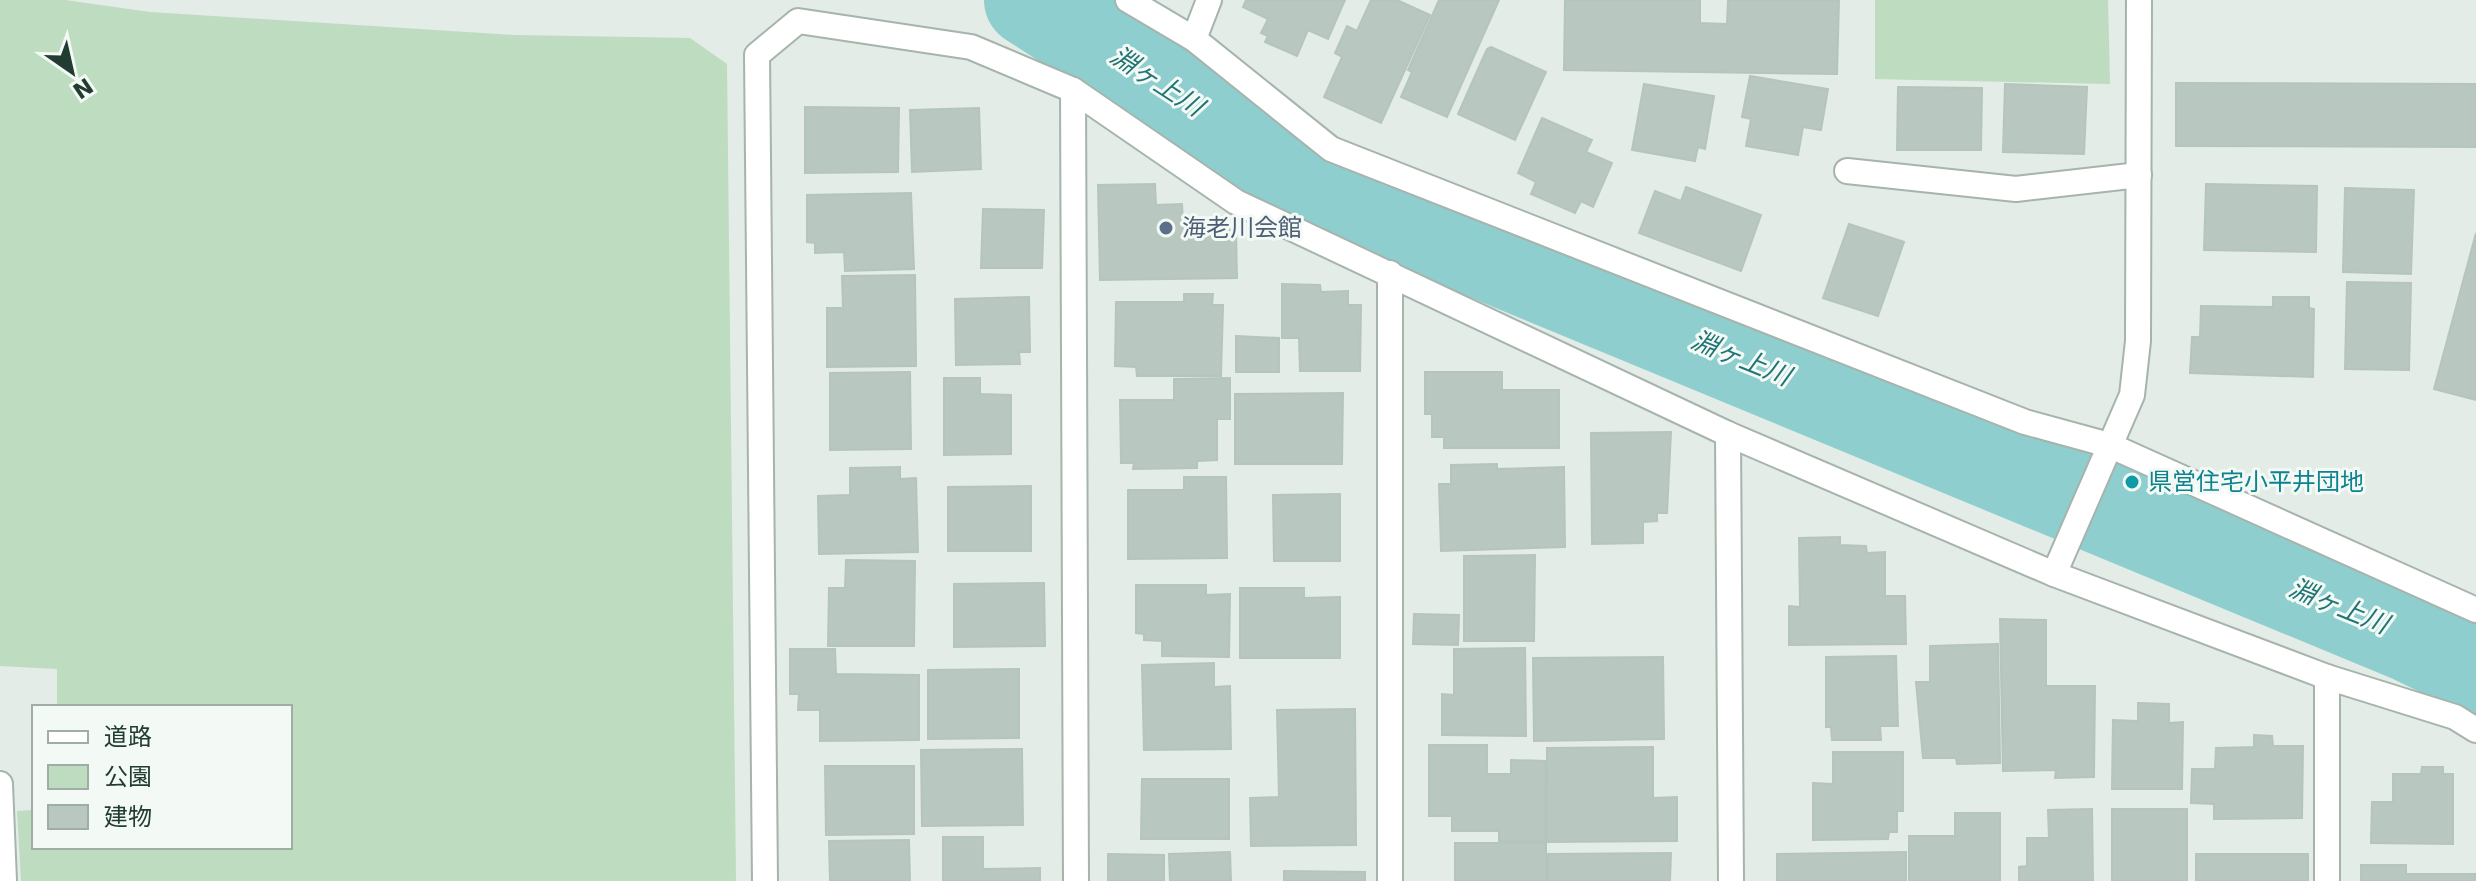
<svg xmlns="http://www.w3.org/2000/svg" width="2476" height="881" font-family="'DejaVu Sans','Noto Sans JP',sans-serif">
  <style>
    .green { fill: #bddcc0 }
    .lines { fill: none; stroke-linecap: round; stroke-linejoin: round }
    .river { stroke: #8ecece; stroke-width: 94 }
    .building { fill: #b8c7bf; stroke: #b5c5bc; stroke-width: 2 }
    .minor-casing { stroke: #a6b4ac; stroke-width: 28 }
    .minor { stroke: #fff; stroke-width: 24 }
    .service-dot { fill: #5c6f8a; stroke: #f3f9f5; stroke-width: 3 }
    .culture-dot { fill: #0f9aa8; stroke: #f3f9f5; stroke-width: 3 }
    .labels { text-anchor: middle; stroke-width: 6; stroke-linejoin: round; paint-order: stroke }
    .service-label { font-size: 24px; fill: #4e5e75; stroke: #f3f9f5; text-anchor: start }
    .culture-label { font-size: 24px; fill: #0d838f; stroke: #f3f9f5; text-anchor: start }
    .water-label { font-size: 26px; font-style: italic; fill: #207475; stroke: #f3f9f5 }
  </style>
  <rect width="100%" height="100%" fill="#e3ece6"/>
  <!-- green -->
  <g class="green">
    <polygon points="0,0 65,0 150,12 515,35 690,38 727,64 736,881 21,881 17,811 34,810 34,847 290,847 290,707 57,707 57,669 0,666"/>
    <polygon points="1875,0 2108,0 2110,84 1875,79"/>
  </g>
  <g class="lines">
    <!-- river -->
    <polyline class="river" points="1031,0 1314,182 2410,635 2476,667"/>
  </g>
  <!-- building -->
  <g class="building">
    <polygon points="1246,0 1345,0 1328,39 1308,30 1297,56 1265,42 1268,36 1261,33 1268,19 1243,7"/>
    <polygon points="1371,0 1397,0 1430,15 1381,123 1324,97 1342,57 1335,53 1347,26 1357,31"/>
    <polygon points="1439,0 1499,0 1447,117 1401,97 1412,72 1408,70"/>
    <polygon points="1565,0 1700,0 1700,23 1727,24 1728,0 1839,0 1837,74 1564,70"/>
    <polygon points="1491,47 1546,72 1515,140 1458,114 1487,49"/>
    <polygon points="1750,76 1828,89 1821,130 1803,127 1798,155 1746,146 1751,119 1742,117"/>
    <polygon points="2176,83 2476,84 2476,147 2176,146"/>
    <polygon points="1644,84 1714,96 1705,149 1698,147 1695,161 1632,150"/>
    <polygon points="2005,84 2087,87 2084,154 2003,152"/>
    <polygon points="1898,87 1982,88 1981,150 1897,150"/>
    <polygon points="805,107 899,108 898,172 805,173"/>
    <polygon points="979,108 981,169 912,172 910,110"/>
    <polygon points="1542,118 1592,140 1586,152 1612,163 1593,207 1581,201 1575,213 1531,194 1536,182 1518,173"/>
    <polygon points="1155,184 1156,205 1182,204 1183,223 1227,222 1236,232 1237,278 1100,280 1098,185"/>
    <polygon points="2206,184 2317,186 2316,252 2204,250"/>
    <polygon points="1686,187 1761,215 1741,271 1639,233 1655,191 1681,201"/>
    <polygon points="2345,188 2414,190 2411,274 2343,272"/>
    <polygon points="911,193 914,269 845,271 844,252 815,253 815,243 807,242 807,195"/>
    <polygon points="983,209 1044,210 1042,268 981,268"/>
    <polygon points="1849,224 1904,242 1878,316 1823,298"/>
    <polygon points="2476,233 2476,400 2434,389"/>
    <polygon points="915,275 916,366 827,367 827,308 843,308 842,276"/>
    <polygon points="2347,282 2411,283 2409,370 2345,369"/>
    <polygon points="1282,284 1320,285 1321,292 1348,291 1348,305 1361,305 1360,371 1300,371 1299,338 1282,338"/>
    <polygon points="1184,294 1213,294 1212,305 1223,305 1221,376 1137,376 1136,367 1115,366 1116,302 1184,302"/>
    <polygon points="1029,297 1030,352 1019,352 1020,364 956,365 955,299"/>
    <polygon points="2273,297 2309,297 2309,308 2314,309 2313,377 2190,373 2192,337 2200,337 2201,306 2273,307"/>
    <polygon points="1236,336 1279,338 1279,372 1236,372"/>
    <polygon points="910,372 911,449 830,450 830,373"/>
    <polygon points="1425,372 1502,372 1502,390 1559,390 1559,448 1444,448 1444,437 1432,437 1432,414 1425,414"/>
    <polygon points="944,378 980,378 980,394 1011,395 1011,454 944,455"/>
    <polygon points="1230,378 1230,419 1217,419 1217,460 1197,461 1197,468 1133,469 1134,463 1121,463 1120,400 1174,400 1174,379"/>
    <polygon points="1343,393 1342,464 1235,464 1235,394"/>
    <polygon points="1671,432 1667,513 1657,513 1657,521 1643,522 1643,543 1592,544 1591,433"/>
    <polygon points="1497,464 1497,469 1564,467 1565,547 1441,551 1439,484 1451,484 1451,465"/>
    <polygon points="900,467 900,479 916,478 918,552 819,554 818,496 850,495 850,468"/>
    <polygon points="1184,477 1226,477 1227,558 1128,559 1128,490 1184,490"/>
    <polygon points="1031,486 1031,551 948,551 948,487"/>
    <polygon points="1340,494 1340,561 1274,561 1273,495"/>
    <polygon points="1840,537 1840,545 1866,546 1867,553 1885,552 1885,596 1905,596 1906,644 1789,645 1789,606 1800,607 1799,538"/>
    <polygon points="1535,555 1534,641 1464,641 1464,556"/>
    <polygon points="846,560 915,561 914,646 828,646 829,588 845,588"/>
    <polygon points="1044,583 1045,646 954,647 954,584"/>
    <polygon points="1136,585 1206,585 1206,595 1230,594 1229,657 1162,656 1162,641 1144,640 1144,634 1136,633"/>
    <polygon points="1240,588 1304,588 1304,598 1340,597 1340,658 1240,658"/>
    <polygon points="1414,614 1459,615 1458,645 1413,644"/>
    <polygon points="2000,619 2046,620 2046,686 2095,686 2094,777 2055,778 2056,770 2003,771"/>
    <polygon points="1998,644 2000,763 1957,764 1956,758 1923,758 1916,682 1930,682 1930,646"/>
    <polygon points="1525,648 1526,736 1442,735 1442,694 1454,695 1454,649"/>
    <polygon points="790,649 835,649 836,674 919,675 919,740 820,741 820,710 798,710 799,694 790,694"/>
    <polygon points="1896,656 1898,726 1880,726 1881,740 1832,740 1831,727 1826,727 1826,657"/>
    <polygon points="1663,657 1664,739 1534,741 1533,658"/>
    <polygon points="1214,663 1214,687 1230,686 1231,749 1144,750 1142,665"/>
    <polygon points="1019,669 1019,738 928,739 928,670"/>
    <polygon points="2138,703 2169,704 2169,723 2183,722 2182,789 2112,789 2113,720 2138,721"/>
    <polygon points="1355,709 1356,845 1251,846 1250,798 1279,797 1277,710"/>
    <polygon points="2254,735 2272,736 2273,746 2303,746 2302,818 2214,819 2214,804 2191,803 2192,769 2215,769 2216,748 2254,747"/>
    <polygon points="1429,745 1487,745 1487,774 1511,774 1511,760 1546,761 1545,841 1499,841 1499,831 1452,831 1452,816 1429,816"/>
    <polygon points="1653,747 1653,798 1677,797 1677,841 1547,842 1547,748"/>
    <polygon points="1022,749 1023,825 922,826 921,750"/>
    <polygon points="1833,752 1903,752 1903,811 1897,811 1897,832 1889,832 1888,839 1813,840 1813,783 1833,784"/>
    <polygon points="825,766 914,766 914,834 826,835"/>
    <polygon points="2422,767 2443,767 2443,774 2453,774 2453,844 2371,843 2372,802 2393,802 2393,774 2421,774"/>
    <polygon points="1142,779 1229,779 1229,839 1141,839"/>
    <polygon points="2092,809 2093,881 2019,881 2019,867 2027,866 2027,838 2049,838 2048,810"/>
    <rect x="2112" y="809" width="75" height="72"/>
    <polygon points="1955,813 2000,813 2000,881 1909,881 1909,836 1955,836"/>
    <polygon points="943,837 983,837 983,869 1040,868 1040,881 943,881"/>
    <polygon points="909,840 910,881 830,881 829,841"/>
    <rect x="1455" y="843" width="91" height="38"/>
    <polygon points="1230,852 1231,881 1170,881 1169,854"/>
    <polygon points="1906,852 1906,881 1777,881 1777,854"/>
    <polygon points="1671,853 1670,881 1548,881 1548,854"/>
    <polygon points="1108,854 1164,855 1164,881 1108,881"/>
    <rect x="2196" y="854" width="112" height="27"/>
    <polygon points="2361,865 2406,865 2406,874 2475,874 2475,881 2361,881"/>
    <polygon points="1284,871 1365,872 1365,881 1284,881"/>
  </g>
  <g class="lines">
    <!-- minor casing -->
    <g class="minor-casing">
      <g id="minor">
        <polyline points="1128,0 1194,39 1331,149 2025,422 2109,445 2476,610"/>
        <polyline points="1194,39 1209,0"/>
        <polyline points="1073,90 1076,881"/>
        <polyline points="1847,171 2016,189 2139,175"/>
        <polyline points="1728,434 1731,881"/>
        <polyline points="2054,574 2132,395 2138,341 2139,0"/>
        <polyline points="2327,677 2327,881"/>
        <polyline points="0,784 4,881"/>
        <polyline points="765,881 757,55 798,21 971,47 1073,90 1236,202 1728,434 2054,574 2327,677 2455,717 2476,730"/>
        <polyline points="1390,881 1390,273"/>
      </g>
    </g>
    <!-- minor -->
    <use href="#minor" class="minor"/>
  </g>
  <!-- markers -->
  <circle class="service-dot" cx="1166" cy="228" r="8"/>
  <circle class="culture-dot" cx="2132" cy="482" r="8"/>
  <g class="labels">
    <!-- service labels -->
    <g class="service-label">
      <text x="1182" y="236">海老川会館</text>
    </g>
    <!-- culture labels -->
    <g class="culture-label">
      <text x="2148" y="490">県営住宅小平井団地</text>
    </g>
    <!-- water labels -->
    <g class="water-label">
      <text transform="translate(1157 81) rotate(33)" y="9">淵ヶ上川</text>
      <text transform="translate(1741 358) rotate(22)" y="9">淵ヶ上川</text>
      <text transform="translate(2339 606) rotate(22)" y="9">淵ヶ上川</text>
    </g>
  </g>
  <!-- legend -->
  <rect x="32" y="705" width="260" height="144" fill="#f3f9f5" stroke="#a0ada7" stroke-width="2"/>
  <rect x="48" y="731" width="40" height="12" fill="#ffffff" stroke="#a0ada7" stroke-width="2"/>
  <text x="104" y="745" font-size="24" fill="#233c32">道路</text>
  <rect x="48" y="765" width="40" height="24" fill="#bddcc0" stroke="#a0ada7" stroke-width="2"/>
  <text x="104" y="785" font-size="24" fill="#233c32">公園</text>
  <rect x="48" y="805" width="40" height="24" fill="#b8c7bf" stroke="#a0ada7" stroke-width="2"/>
  <text x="104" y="825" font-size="24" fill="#233c32">建物</text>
  <!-- north arrow -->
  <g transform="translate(72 72) rotate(146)" stroke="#f3f9f5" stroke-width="6" paint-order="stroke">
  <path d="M0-6L14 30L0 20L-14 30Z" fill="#233c32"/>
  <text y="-12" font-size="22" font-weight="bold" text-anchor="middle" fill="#233c32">N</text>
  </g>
</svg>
